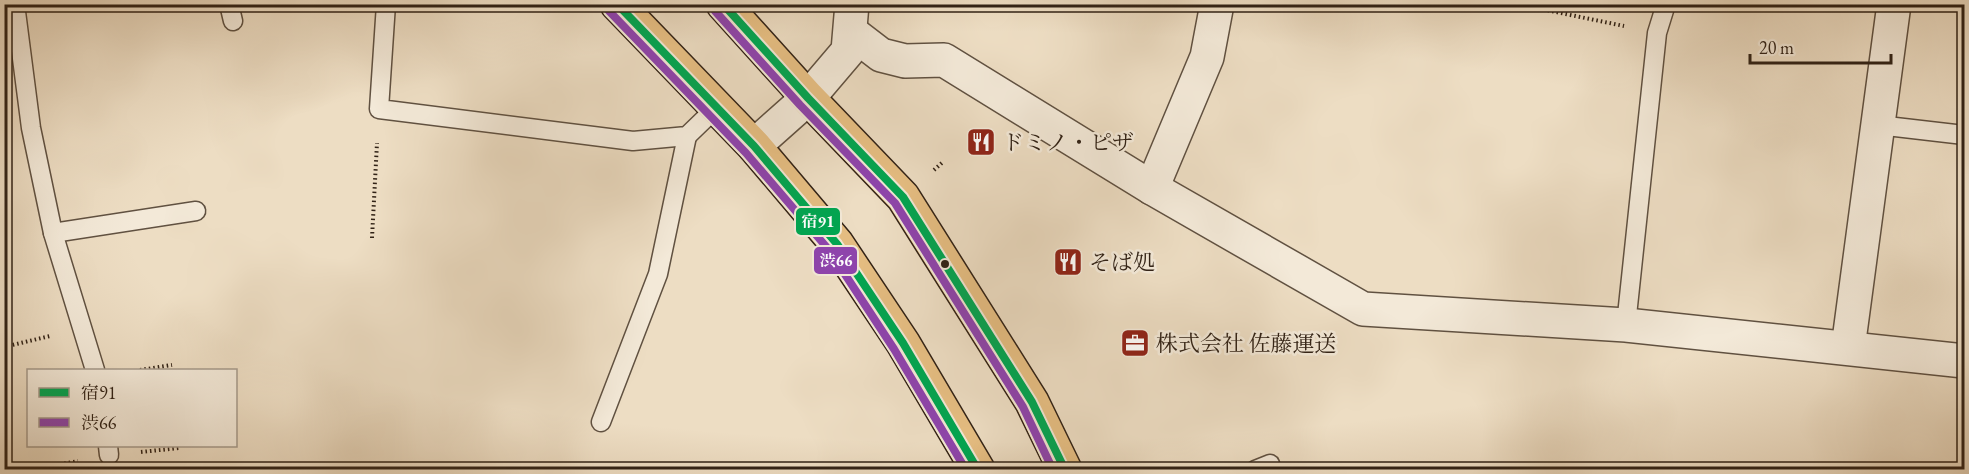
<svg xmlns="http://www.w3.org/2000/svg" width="1969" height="474" font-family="'EB Garamond','Noto Serif JP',serif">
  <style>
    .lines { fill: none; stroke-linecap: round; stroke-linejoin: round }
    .lane-casing { stroke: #605141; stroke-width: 21 }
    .street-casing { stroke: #605141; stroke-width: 36 }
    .primary-casing { stroke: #312216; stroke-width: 36 }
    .path { stroke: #312216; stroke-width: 4; stroke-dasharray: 1.5 3; stroke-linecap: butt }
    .lane { stroke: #f3e9d8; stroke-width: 18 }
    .street { stroke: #f3e9d8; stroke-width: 33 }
    .primary { stroke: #e6be82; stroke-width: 33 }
    .bus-1-casing { stroke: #f3e9d8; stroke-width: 12 }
    .bus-2-casing { stroke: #f3e9d8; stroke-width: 12 }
    .bus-1 { stroke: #00a651; stroke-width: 8 }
    .bus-2 { stroke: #8e44ad; stroke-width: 8 }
    .bus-dot { fill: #312216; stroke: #f3e9d8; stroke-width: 2 }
    .labels { text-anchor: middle; stroke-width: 5; stroke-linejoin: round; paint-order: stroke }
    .poi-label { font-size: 22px; fill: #312216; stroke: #f3e9d8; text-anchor: start }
    .line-badge { stroke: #f3e9d8; stroke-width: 2 }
    .badge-label { font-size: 16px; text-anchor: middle; font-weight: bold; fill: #fff }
  </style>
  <rect width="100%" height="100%" fill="#edddc3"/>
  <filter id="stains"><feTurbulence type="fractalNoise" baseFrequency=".00333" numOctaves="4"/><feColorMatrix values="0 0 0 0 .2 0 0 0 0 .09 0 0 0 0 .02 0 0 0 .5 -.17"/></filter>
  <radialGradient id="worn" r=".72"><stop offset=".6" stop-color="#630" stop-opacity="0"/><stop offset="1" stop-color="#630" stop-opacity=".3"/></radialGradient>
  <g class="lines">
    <!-- lane casing -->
    <g class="lane-casing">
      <g id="lane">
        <polyline points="15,4 31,128 53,233 95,370"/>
        <polyline points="229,4 233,21"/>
        <polyline points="386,4 379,109 633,141 687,136 717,107"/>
        <polyline points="1878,125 1964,135"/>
        <polyline points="53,233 196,211"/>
        <polyline points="1626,325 1657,33 1666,4"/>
        <polyline points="601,422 658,274 687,136"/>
        <polyline points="108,446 109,455"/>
        <polyline points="1255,470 1270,464"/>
      </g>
    </g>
    <!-- street casing -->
    <g class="street-casing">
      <g id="street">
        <polyline points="851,32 881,55 905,61 944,60 1152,188 1363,309 1626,325 1964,361"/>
        <polyline points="754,146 808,98 848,51 852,4"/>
        <polyline points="1152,188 1207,57 1217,4"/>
        <polyline points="1848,348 1894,4"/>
      </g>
    </g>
    <!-- primary casing -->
    <g class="primary-casing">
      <g id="primary">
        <polyline points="617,4 754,146 837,244 903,343 978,470"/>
        <polyline points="723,4 808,98 903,197 1032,402 1065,470"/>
      </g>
    </g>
    <!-- path -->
    <g class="path">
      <polyline points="1517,4 1624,26"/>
      <polyline points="934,170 944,161"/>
      <polyline points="372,238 377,143"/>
      <polyline points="4,347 50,336"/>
      <polyline points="140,370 172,365"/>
      <polyline points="141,452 179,448"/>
      <polyline points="29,470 78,461"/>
    </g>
    <!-- lane -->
    <use href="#lane" class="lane"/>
    <!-- street -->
    <use href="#street" class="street"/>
    <!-- primary -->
    <use href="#primary" class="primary"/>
    <!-- bus-1 casing -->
    <g class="bus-1-casing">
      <g id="bus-1">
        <polyline points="617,4 754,146 837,244 903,343 978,470"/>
        <polyline points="723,4 808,98 903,197 1032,402 1065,470"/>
      </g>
    </g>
    <!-- bus-2 casing -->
    <g class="bus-2-casing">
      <g id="bus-2">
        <polyline points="609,11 746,153 829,250 894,349 966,470"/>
        <polyline points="715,11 800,105 895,203 1023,407 1053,470"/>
      </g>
    </g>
    <!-- bus-1 -->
    <use href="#bus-1" class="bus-1"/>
    <!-- bus-2 -->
    <use href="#bus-2" class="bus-2"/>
  </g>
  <!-- icons -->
  <defs>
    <g id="restaurant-square" transform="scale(1.5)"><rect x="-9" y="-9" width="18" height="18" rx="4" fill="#8f2418" stroke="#f3e9d8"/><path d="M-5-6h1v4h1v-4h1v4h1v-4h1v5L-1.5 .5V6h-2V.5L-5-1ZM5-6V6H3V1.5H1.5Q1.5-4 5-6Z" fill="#fff"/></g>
    <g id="office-square" transform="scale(1.5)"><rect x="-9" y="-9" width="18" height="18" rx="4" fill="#8f2418" stroke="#f3e9d8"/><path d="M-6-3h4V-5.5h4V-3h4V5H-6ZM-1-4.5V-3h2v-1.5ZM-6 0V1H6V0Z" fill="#fff"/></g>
  </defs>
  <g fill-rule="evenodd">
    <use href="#restaurant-square" x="981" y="142"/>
    <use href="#restaurant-square" x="1068" y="262"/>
    <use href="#office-square" x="1135" y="343"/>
  </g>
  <!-- markers -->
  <circle class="bus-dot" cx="945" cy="264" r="5"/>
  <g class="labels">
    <!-- poi labels -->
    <g class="poi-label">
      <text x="1002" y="150">ドミノ・ピザ</text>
      <text x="1089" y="270">そば処</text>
      <text x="1156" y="351">株式会社 佐藤運送</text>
    </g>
  </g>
  <g class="line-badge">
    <rect x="795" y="207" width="46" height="29" rx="6" fill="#00a651"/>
    <rect x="813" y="246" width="45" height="29" rx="6" fill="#8e44ad"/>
  </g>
  <g class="badge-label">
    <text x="818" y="227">宿91</text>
    <text x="836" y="266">渋66</text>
  </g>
  <!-- margin -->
  <rect width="1969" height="474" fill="none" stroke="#edddc3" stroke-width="24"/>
  <rect x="6" y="6" width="1957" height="462" fill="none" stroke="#312216" stroke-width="3"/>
  <rect x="12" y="12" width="1945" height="450" fill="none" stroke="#312216" stroke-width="1.5"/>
  <!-- legend -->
  <rect x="27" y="369" width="210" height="78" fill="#f3e9d8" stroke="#a5998a" stroke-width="1.5"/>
  <rect x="39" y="388" width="30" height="9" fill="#00a651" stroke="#a5998a" stroke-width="1.5"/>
  <text x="81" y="399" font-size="18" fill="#312216">宿91</text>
  <rect x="39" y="418" width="30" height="9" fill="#8e44ad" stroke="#a5998a" stroke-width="1.5"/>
  <text x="81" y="429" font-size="18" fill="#312216">渋66</text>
  <!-- scale -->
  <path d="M1750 54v9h141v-9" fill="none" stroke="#312216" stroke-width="3"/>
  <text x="1759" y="54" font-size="18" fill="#312216" stroke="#f3e9d8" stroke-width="4.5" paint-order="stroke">20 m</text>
  <rect width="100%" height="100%" filter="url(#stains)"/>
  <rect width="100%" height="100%" fill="url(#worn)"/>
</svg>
